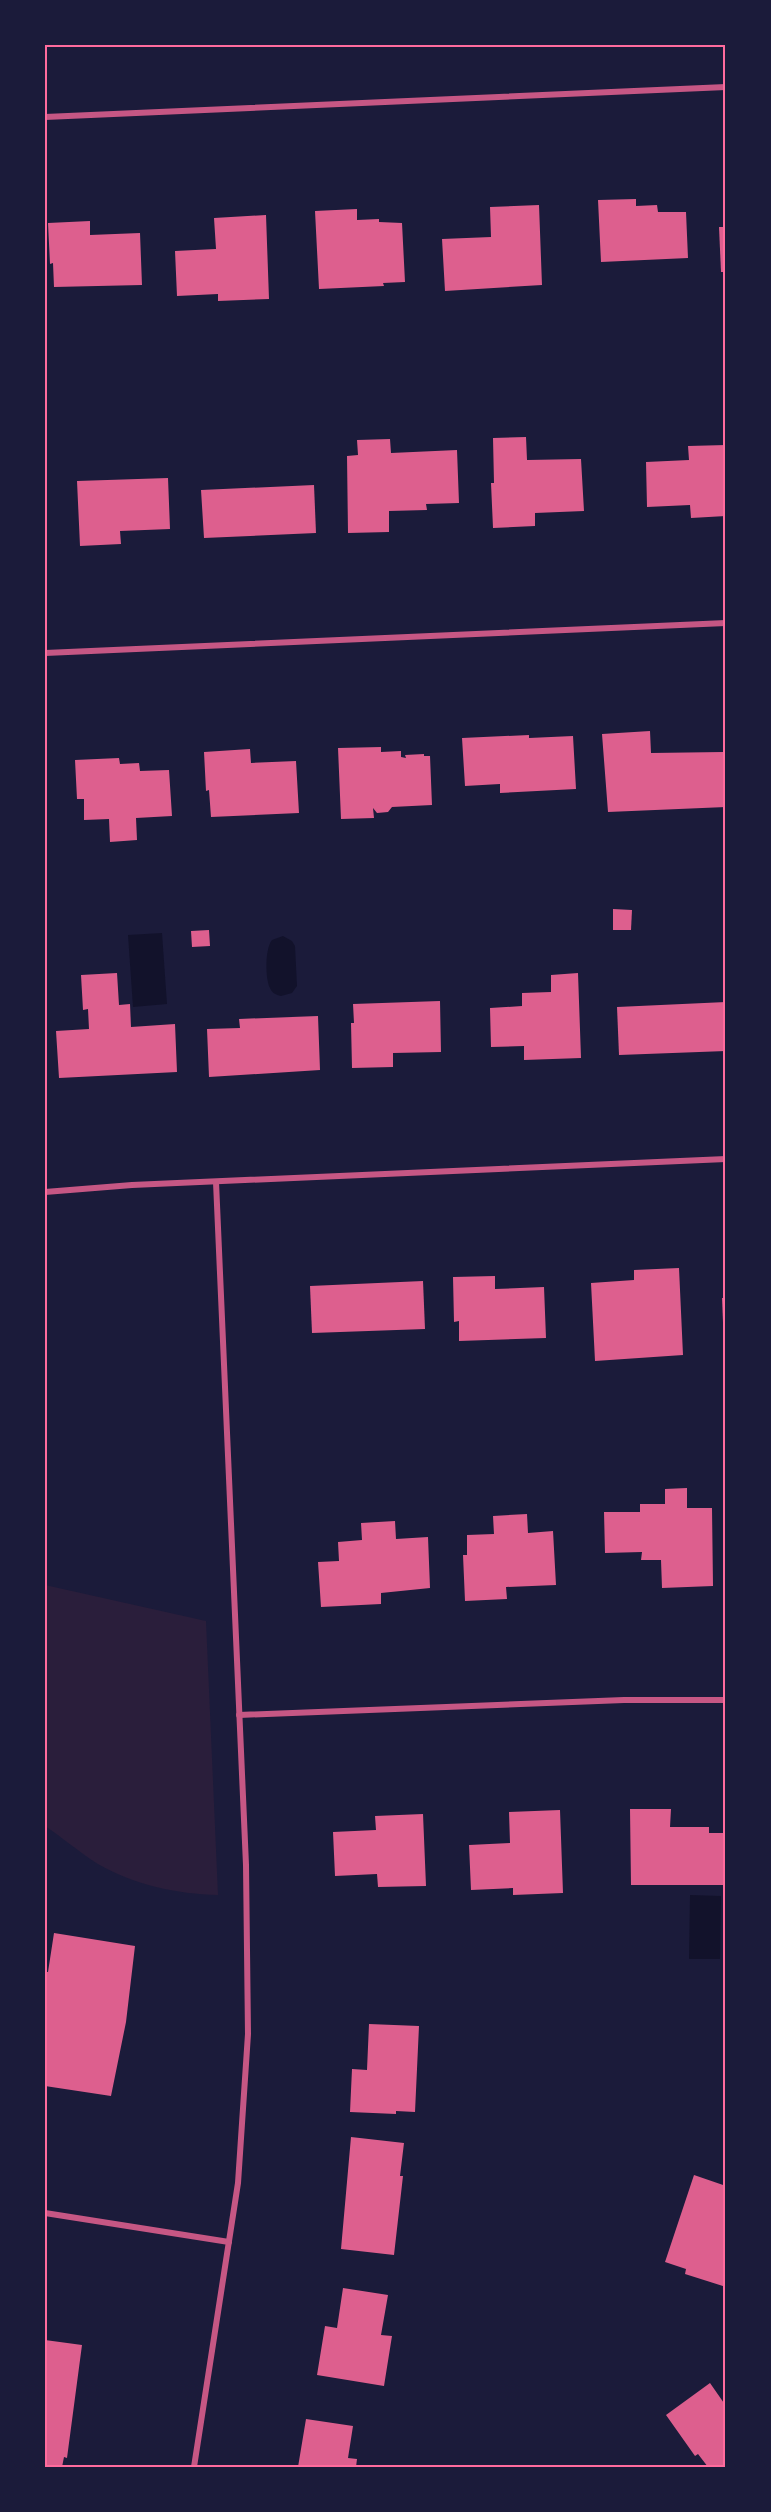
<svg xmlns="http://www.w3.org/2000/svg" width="771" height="2512" font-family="Signika,sans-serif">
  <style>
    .green { fill: #2a1e3b }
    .water { fill: #12122b }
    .building { fill: #dd5f8e }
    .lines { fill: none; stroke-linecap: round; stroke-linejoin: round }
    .minor { stroke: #c65784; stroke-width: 6 }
    .neatline { fill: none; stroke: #ff6b9d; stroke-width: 2 }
  </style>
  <rect width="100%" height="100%" fill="#1b1b3a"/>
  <!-- green -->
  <path class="green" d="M45,1585L206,1621L218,1895C177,1894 134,1885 98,1864C79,1852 63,1838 45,1826Z"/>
  <!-- water -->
  <g class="water">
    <polygon points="162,933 167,1004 133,1007 128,935"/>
    <path d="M283,936L292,941L295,946L297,986L292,993L281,996C276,995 272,993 270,988C265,978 265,948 272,940Z"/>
    <polygon points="690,1895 721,1896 720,1959 689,1959"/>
  </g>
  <!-- building -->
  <g class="building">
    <polygon points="636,199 636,206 657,205 658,212 686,212 688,258 601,262 598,200"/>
    <polygon points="539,205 542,285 445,291 442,239 491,237 490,207"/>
    <polygon points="357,209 357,220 379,219 379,222 402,223 405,282 383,283 384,286 319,289 315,211"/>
    <polygon points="266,215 269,299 218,301 218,294 177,296 175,251 216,249 214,218"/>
    <polygon points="90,221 90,235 140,233 142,285 54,287 53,263 50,264 48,223"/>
    <polygon points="719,227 726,227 726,272 721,272"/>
    <polygon points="526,437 527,460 581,459 584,511 535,513 535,526 493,528 491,483 494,483 493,438"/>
    <polygon points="390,439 391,453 457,450 459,503 426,504 427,510 389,511 389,532 348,533 347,456 358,455 357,440"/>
    <polygon points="726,445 726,516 691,518 690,505 647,507 646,462 689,460 688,446"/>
    <polygon points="168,478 170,529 120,531 121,544 80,546 77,481"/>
    <polygon points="314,485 316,533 204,538 201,490"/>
    <polygon points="650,731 651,753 723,752 726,807 608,812 602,734"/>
    <polygon points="529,735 529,738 573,736 576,789 500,793 500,784 465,786 462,738"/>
    <polygon points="381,747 381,752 401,751 401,757 406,758 405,755 424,754 424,756 430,756 432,805 392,807 388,812 377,813 373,808 374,818 341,819 338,748"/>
    <polygon points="250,749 251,763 296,761 299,813 211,817 209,790 206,791 204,752"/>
    <polygon points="119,758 120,764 139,763 140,771 169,770 172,816 136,818 137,840 110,842 109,819 84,820 84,799 77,799 75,760"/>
    <polygon points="613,909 632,910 631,930 613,930"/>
    <polygon points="209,930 210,946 192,947 191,931"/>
    <polygon points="117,973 119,1005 130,1004 131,1027 175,1024 177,1072 59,1078 56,1031 89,1029 88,1009 83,1010 81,975"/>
    <polygon points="578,973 581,1058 524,1060 524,1046 491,1047 490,1008 522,1006 522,993 551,992 551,975"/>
    <polygon points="440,1001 441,1052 393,1053 393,1067 352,1068 351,1023 354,1023 353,1004"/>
    <polygon points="726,1002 726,1051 619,1055 617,1007"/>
    <polygon points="318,1016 320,1070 209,1077 207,1029 240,1028 239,1019"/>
    <polygon points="679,1268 683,1355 595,1361 591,1283 634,1280 634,1270"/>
    <polygon points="495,1276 495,1289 544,1287 546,1338 459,1341 459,1321 454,1322 453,1277"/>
    <polygon points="423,1281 425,1329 312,1333 310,1286"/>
    <polygon points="722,1298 726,1298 726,1346 724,1346"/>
    <polygon points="687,1488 687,1508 712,1508 713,1586 662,1588 661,1560 641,1560 642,1552 605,1553 604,1512 640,1512 640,1504 665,1504 665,1489"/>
    <polygon points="527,1514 528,1533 553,1531 556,1585 506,1587 507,1599 465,1601 463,1555 467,1555 467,1535 494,1534 493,1516"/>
    <polygon points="395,1521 396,1539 428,1537 430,1588 381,1593 381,1604 321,1607 318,1562 339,1561 338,1542 362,1540 361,1523"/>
    <polygon points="630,1809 671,1809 670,1827 709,1827 709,1833 726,1833 726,1885 631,1885"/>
    <polygon points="560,1810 563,1893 513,1895 513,1888 471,1890 469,1845 510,1843 509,1812"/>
    <polygon points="423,1814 426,1886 378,1887 377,1874 335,1876 333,1832 376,1830 375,1816"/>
    <polygon points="54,1933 135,1946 126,2022 111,2096 45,2086 45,1972 48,1972"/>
    <polygon points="369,2024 419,2026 415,2112 396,2111 396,2114 350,2112 352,2069 367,2070"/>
    <polygon points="351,2137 404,2143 400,2176 403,2176 394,2255 341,2249"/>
    <polygon points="694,2175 726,2186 726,2287 685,2274 686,2269 665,2262"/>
    <polygon points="343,2288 388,2295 381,2335 392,2336 384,2386 317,2375 325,2326 337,2328"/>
    <polygon points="45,2340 82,2345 67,2458 64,2457 62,2467 45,2467"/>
    <polygon points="710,2383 726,2406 726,2467 708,2467 698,2454 695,2456 666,2415"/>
    <polygon points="306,2419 353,2426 348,2458 357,2459 356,2467 298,2467"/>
  </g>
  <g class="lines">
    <!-- minor -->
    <g class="minor">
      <polyline points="45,117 726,87"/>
      <polyline points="45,653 726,623"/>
      <polyline points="45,1192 132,1185 726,1159"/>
      <polyline points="239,1715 624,1700 726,1700"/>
      <polyline points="45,2213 229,2242"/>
      <polyline points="194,2467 238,2183 248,2034 246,1865 216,1182"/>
    </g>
  </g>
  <!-- border -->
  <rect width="771" height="2512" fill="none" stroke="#1b1b3a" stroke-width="93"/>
  <rect x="46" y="46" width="678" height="2420" class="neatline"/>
</svg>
